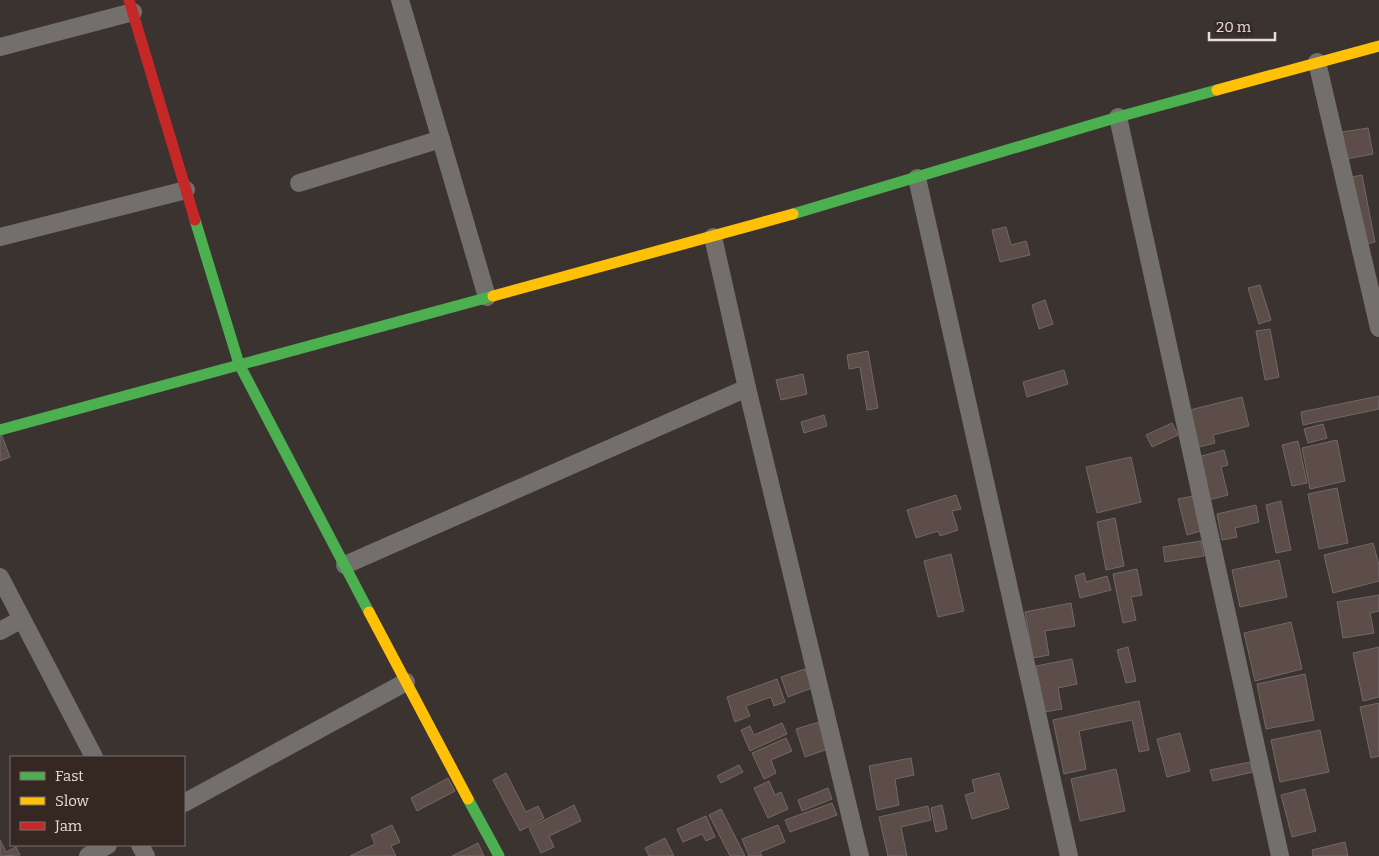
<svg xmlns="http://www.w3.org/2000/svg" width="1379" height="856" font-family="Bitter,serif">
  <style>
    .building { fill: #5c4d48; stroke: #706966 }
    .lines { fill: none; stroke-linecap: round; stroke-linejoin: round }
    .street { stroke: #726f6d; stroke-width: 18 }
    .fast { stroke: #4caf50; stroke-width: 11 }
    .slow { stroke: #ffc107; stroke-width: 11 }
    .jam { stroke: #c62828; stroke-width: 11 }
  </style>
  <rect width="100%" height="100%" fill="#3b3330"/>
  <!-- building -->
  <g class="building">
    <polygon points="1368,128 1373,154 1346,159 1342,132"/>
    <polygon points="1362,175 1375,242 1366,244 1352,177"/>
    <polygon points="1006,227 1011,245 1026,241 1030,255 1000,262 992,230"/>
    <polygon points="1260,285 1271,320 1259,324 1248,288"/>
    <polygon points="1045,300 1053,324 1039,329 1032,305"/>
    <polygon points="1270,329 1279,377 1265,380 1256,331"/>
    <polygon points="868,351 878,408 867,410 860,367 849,369 847,355"/>
    <polygon points="1064,370 1068,384 1027,397 1023,382"/>
    <polygon points="803,374 807,394 781,400 776,380"/>
    <polygon points="1379,396 1379,409 1303,425 1301,412"/>
    <polygon points="1242,397 1249,426 1213,435 1215,443 1199,447 1190,410"/>
    <polygon points="824,415 827,426 804,433 801,422"/>
    <polygon points="1172,423 1178,435 1152,447 1146,435"/>
    <polygon points="1323,424 1327,438 1308,443 1304,429"/>
    <polygon points="0,436 2,436 10,457 0,461"/>
    <polygon points="1337,440 1345,481 1310,489 1302,448"/>
    <polygon points="1298,441 1307,483 1292,486 1282,445"/>
    <polygon points="1224,450 1228,465 1221,467 1228,495 1209,500 1198,457"/>
    <polygon points="1131,457 1141,502 1097,513 1086,467"/>
    <polygon points="1337,488 1348,543 1319,549 1308,494"/>
    <polygon points="956,495 961,509 952,511 958,530 940,536 938,531 916,538 907,510"/>
    <polygon points="1193,496 1201,531 1187,535 1178,499"/>
    <polygon points="1281,501 1291,550 1276,553 1266,505"/>
    <polygon points="1256,505 1259,522 1235,528 1237,537 1222,540 1217,514"/>
    <polygon points="1115,518 1124,566 1106,570 1097,522"/>
    <polygon points="1201,541 1204,556 1165,562 1163,547"/>
    <polygon points="1373,543 1379,565 1379,581 1333,593 1324,555"/>
    <polygon points="951,554 964,611 938,617 924,561"/>
    <polygon points="1279,560 1287,597 1240,607 1232,570"/>
    <polygon points="1137,569 1142,595 1131,597 1136,620 1123,623 1113,574"/>
    <polygon points="1084,573 1086,582 1107,576 1111,590 1080,598 1075,576"/>
    <polygon points="1379,595 1379,611 1370,613 1374,633 1343,638 1337,602"/>
    <polygon points="1071,603 1075,626 1045,631 1049,655 1033,658 1025,612"/>
    <polygon points="1291,622 1302,669 1255,681 1244,633"/>
    <polygon points="1128,647 1136,681 1126,683 1117,650"/>
    <polygon points="1379,647 1379,697 1363,701 1353,653"/>
    <polygon points="1072,659 1077,684 1058,688 1062,709 1045,712 1036,666"/>
    <polygon points="805,669 812,688 788,697 781,677"/>
    <polygon points="1305,674 1314,720 1266,729 1257,684"/>
    <polygon points="777,679 785,702 774,706 771,697 746,706 750,716 735,722 727,697"/>
    <polygon points="1139,701 1149,750 1139,752 1132,720 1079,731 1086,769 1064,774 1053,720"/>
    <polygon points="1379,703 1379,756 1371,758 1360,707"/>
    <polygon points="819,722 828,749 805,757 796,729"/>
    <polygon points="782,723 787,734 750,751 741,730 750,726 754,735"/>
    <polygon points="1320,730 1329,772 1280,782 1271,740"/>
    <polygon points="1180,733 1190,771 1167,777 1157,739"/>
    <polygon points="786,738 792,751 771,760 776,773 764,779 752,753"/>
    <polygon points="911,758 914,775 895,779 899,805 877,810 869,766"/>
    <polygon points="1250,762 1253,772 1213,781 1210,770"/>
    <polygon points="739,765 743,772 721,783 717,776"/>
    <polygon points="1116,769 1125,811 1080,821 1071,779"/>
    <polygon points="506,773 526,812 538,806 544,818 520,831 493,780"/>
    <polygon points="999,773 1009,808 972,819 965,795 975,792 972,780"/>
    <polygon points="448,778 455,791 417,811 411,798"/>
    <polygon points="769,781 775,795 781,792 788,809 768,818 754,788"/>
    <polygon points="828,788 832,799 802,811 798,800"/>
    <polygon points="1305,789 1316,831 1292,837 1281,795"/>
    <polygon points="832,803 837,815 790,832 785,820"/>
    <polygon points="574,805 581,821 549,836 554,847 541,853 529,828"/>
    <polygon points="942,805 947,829 936,832 931,808"/>
    <polygon points="928,806 931,820 901,827 907,856 888,856 879,817"/>
    <polygon points="721,809 745,856 730,856 709,815"/>
    <polygon points="706,816 715,837 706,841 702,834 683,842 677,829"/>
    <polygon points="392,825 400,842 391,846 396,856 350,856 375,844 371,835"/>
    <polygon points="778,825 785,842 760,852 762,856 749,856 742,839"/>
    <polygon points="665,838 674,856 649,856 645,848"/>
    <polygon points="0,840 6,852 16,847 20,855 0,856"/>
    <polygon points="1345,842 1348,856 1313,856 1312,850"/>
    <polygon points="478,843 484,856 452,856"/>
  </g>
  <g class="lines">
    <!-- street -->
    <g class="street">
      <polyline points="400,0 487,297"/>
      <polyline points="0,47 133,12"/>
      <polyline points="1317,62 1379,328"/>
      <polyline points="1118,117 1280,856"/>
      <polyline points="917,178 1069,856"/>
      <polyline points="299,183 441,139"/>
      <polyline points="0,237 186,190"/>
      <polyline points="713,237 747,388 860,856"/>
      <polyline points="345,565 747,388"/>
      <polyline points="0,577 94,757"/>
      <polyline points="0,631 22,619"/>
      <polyline points="184,803 406,682"/>
      <polyline points="140,845 146,856"/>
      <polyline points="88,856 108,845"/>
    </g>
    <!-- fast -->
    <g class="fast">
      <polyline points="793,214 1118,117 1217,90"/>
      <polyline points="195,220 239,364 369,612"/>
      <polyline points="0,430 493,296"/>
      <polyline points="468,799 499,856"/>
    </g>
    <!-- slow -->
    <g class="slow">
      <polyline points="1217,90 1379,46"/>
      <polyline points="493,296 793,214"/>
      <polyline points="369,612 468,799"/>
    </g>
    <!-- jam -->
    <polyline class="jam" points="129,0 195,220"/>
  </g>
  <!-- legend -->
  <rect x="10" y="756" width="175" height="90" fill="#352722" stroke="#7c706c"/>
  <rect x="20" y="772" width="25" height="8" fill="#4caf50" stroke="#7c706c"/>
  <text x="55" y="781" font-size="15" fill="#e7dedb">Fast</text>
  <rect x="20" y="797" width="25" height="8" fill="#ffc107" stroke="#7c706c"/>
  <text x="55" y="806" font-size="15" fill="#e7dedb">Slow</text>
  <rect x="20" y="822" width="25" height="8" fill="#c62828" stroke="#7c706c"/>
  <text x="55" y="831" font-size="15" fill="#e7dedb">Jam</text>
  <!-- scale -->
  <path d="M1209 32v8h66v-8" fill="none" stroke="#e7dedb" stroke-width="2.5"/>
  <text x="1216" y="32" font-size="15" fill="#e7dedb" stroke="#352722" stroke-width="4" paint-order="stroke">20 m</text>
</svg>
